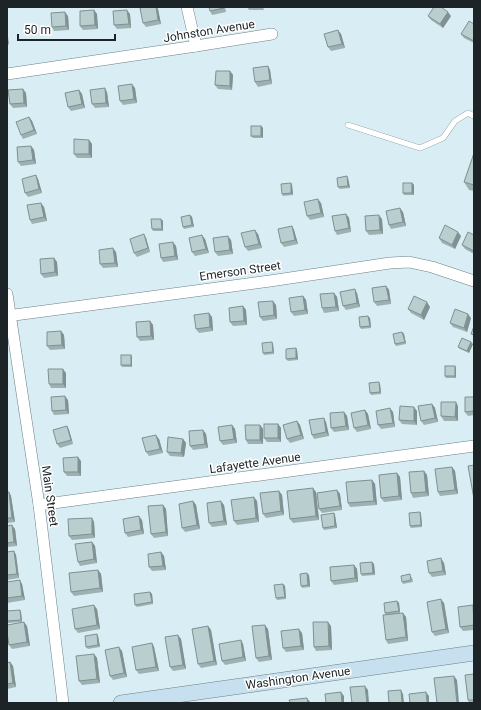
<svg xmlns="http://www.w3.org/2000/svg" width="481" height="710" font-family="Roboto,sans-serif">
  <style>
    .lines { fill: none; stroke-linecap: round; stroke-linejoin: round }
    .lane-casing { stroke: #6e8086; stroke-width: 6 }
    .street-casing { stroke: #6e8086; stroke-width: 12 }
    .secondary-casing { stroke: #6e8086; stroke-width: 16 }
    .lane { stroke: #fff; stroke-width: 5.5 }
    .street { stroke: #fff; stroke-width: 11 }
    .secondary { stroke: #c7e0ef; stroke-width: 15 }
    .wall { fill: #9eb1b2 }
    .shaded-wall { fill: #819091 }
    .building { fill: #b8cecf; stroke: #819091 }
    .labels { text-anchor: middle; stroke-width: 3; stroke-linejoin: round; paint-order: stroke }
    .street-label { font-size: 12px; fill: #1d2427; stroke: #fff }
  </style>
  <rect width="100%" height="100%" fill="#d9edf4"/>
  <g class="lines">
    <!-- lane casing -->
    <g class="lane-casing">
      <polyline id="lane" points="348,125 420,148 443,138 455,121 468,113 474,116"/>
    </g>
    <!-- street casing -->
    <g class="street-casing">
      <g id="street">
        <polyline points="187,7 196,46"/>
        <polyline points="7,74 196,46 272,34"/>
        <polyline points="7,294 39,505 63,703"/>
        <polyline points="7,316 270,281 390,263 409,262 432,267 474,281"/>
        <polyline points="39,505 474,446"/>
      </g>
    </g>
    <!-- secondary casing -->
    <g class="secondary-casing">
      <polyline id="secondary" points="121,703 474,653"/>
    </g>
    <!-- lane -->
    <use href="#lane" class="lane"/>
    <!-- street -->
    <use href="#street" class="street"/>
    <!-- secondary -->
    <use href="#secondary" class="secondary"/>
  </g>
  <!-- wall -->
  <g class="wall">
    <polygon points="225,7 226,12 212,15 210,11"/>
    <polygon points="247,7 263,7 264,10 249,10"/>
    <polygon points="158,9 161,24 146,27 143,23"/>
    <polygon points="94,10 97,14 98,29 83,30 80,26"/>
    <polygon points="130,14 131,28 117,29 114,25"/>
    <polygon points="68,16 69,30 54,31 52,27"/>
    <polygon points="428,16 451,16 443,28 431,20"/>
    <polygon points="474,24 474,43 464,38 461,34"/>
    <polygon points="341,34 345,48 331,51 328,47"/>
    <polygon points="268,66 270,70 272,84 258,87 255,82"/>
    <polygon points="230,71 233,75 232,90 218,89 215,85"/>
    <polygon points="135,88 137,103 123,105 120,101"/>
    <polygon points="79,90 82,94 85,108 71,111 68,107"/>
    <polygon points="107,92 109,107 95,108 92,104"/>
    <polygon points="26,93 27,107 13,108 10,104"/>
    <polygon points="29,117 32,121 37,134 23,139 21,135"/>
    <polygon points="261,126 263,128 263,138 253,138 251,136"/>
    <polygon points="89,140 92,144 92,158 77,158 74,154"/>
    <polygon points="31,146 34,150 36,164 21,166 18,162"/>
    <polygon points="474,153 474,191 469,190 464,182"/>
    <polygon points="348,178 350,188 340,189 338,187"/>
    <polygon points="38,179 42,193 28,197 25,193"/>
    <polygon points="291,183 292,185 293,195 283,196 282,194"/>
    <polygon points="412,183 414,185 414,195 404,195 403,193"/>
    <polygon points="321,203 324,217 310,220 307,216"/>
    <polygon points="44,207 47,221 32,224 30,220"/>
    <polygon points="403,212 406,226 391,229 389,225"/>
    <polygon points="346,214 349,218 351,232 337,235 335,231"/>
    <polygon points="190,215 192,217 194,227 184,229 183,227"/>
    <polygon points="161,219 163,221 163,231 153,231 152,229"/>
    <polygon points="382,219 383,234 369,235 366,231"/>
    <polygon points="292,226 294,230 298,244 284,247 281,243"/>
    <polygon points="258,234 262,248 248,251 245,247"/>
    <polygon points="474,235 474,254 465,249 462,245"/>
    <polygon points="461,236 455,249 442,243 439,238"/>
    <polygon points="146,238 150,252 137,257 134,253"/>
    <polygon points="205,239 209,253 195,256 192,252"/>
    <polygon points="231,240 233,254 218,256 215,252"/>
    <polygon points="176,246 178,260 163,262 161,258"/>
    <polygon points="116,252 118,267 103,268 100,264"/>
    <polygon points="54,258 57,262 58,276 44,278 41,274"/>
    <polygon points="386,286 389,290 391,304 377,306 374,302"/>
    <polygon points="334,293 337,297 339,311 324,313 322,308"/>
    <polygon points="357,293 360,307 346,310 343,306"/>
    <polygon points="303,296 306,300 308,314 294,316 291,312"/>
    <polygon points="276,305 277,319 263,321 260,317"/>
    <polygon points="243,306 246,310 247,325 233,326 230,322"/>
    <polygon points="430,307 424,320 411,313 408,309"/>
    <polygon points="212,317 213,331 199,333 196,329"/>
    <polygon points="370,318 371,328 361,329 360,327"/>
    <polygon points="471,318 467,332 453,327 450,323"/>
    <polygon points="150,321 153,325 154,340 140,341 137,337"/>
    <polygon points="61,331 64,335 65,349 50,350 47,346"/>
    <polygon points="402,332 404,334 406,344 396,346 395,344"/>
    <polygon points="272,342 273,344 274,354 264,355 263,353"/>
    <polygon points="473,344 469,353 460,349 458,347"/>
    <polygon points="296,348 297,350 298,360 288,361 286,359"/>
    <polygon points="131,355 132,357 132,367 122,367 121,365"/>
    <polygon points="455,366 456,368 456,378 446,378 445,376"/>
    <polygon points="66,373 66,388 51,388 49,384"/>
    <polygon points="380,384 381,394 371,395 370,393"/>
    <polygon points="474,397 474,415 468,416 465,412"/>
    <polygon points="68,400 69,414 54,415 52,411"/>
    <polygon points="432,404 435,408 438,422 424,425 421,421"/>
    <polygon points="458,406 458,421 444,421 441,416"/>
    <polygon points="365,410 368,414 371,429 357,432 354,428"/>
    <polygon points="417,411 417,425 402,424 399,420"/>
    <polygon points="344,412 347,416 349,430 334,432 331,428"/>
    <polygon points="393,412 395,427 381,429 378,425"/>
    <polygon points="297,421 300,425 304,439 290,443 287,439"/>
    <polygon points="326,422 329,436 314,439 312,435"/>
    <polygon points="278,424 281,428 281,442 267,442 264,438"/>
    <polygon points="232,425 235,429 237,443 223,445 220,441"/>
    <polygon points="260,425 263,429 263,444 248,444 246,440"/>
    <polygon points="67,426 69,430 73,444 60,448 57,444"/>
    <polygon points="203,430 206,434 208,448 193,450 190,446"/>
    <polygon points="159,439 163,453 149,456 146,452"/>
    <polygon points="183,439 186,443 184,457 170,456 167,452"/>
    <polygon points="81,461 81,476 67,476 64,472"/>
    <polygon points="452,467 455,471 458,494 440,496 438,492"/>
    <polygon points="424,471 427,475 429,496 413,498 411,493"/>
    <polygon points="397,473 400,477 402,500 384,502 381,498"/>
    <polygon points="372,480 375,484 377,505 350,507 348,503"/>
    <polygon points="337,490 340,494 342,510 322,513 319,509"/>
    <polygon points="279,491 282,495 284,515 266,518 263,514"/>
    <polygon points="7,492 9,492 11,496 15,522 7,523"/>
    <polygon points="316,492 319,520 293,523 290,519"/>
    <polygon points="193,501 196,505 200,529 185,532 182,528"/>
    <polygon points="257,501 259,522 237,525 234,521"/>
    <polygon points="163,505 166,509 168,536 154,538 151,534"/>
    <polygon points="224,505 227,525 212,527 209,523"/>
    <polygon points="420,512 421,514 422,527 411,528 410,526"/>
    <polygon points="334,513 335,515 337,528 324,530 323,528"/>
    <polygon points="92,518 94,522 95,538 72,540 69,536"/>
    <polygon points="142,520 144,534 128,537 125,533"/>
    <polygon points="7,526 15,529 17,546 7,547"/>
    <polygon points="92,542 95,546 97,563 80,566 78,562"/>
    <polygon points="14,551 16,555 19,578 7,580 7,552"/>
    <polygon points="161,552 164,556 166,570 152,571 149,567"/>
    <polygon points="372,562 374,564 375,575 362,576 361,574"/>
    <polygon points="444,563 446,575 432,577 429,573"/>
    <polygon points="354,565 357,569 358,582 334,585 331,581"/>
    <polygon points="98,570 101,574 103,592 74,596 71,592"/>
    <polygon points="309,575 310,587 302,588 301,586"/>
    <polygon points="412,577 413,582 403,584 402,582"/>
    <polygon points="7,582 22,584 25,600 7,603"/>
    <polygon points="283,584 285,586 286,599 277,600 276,598"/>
    <polygon points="150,592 152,594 153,604 137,607 135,605"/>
    <polygon points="397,601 399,603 400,613 386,615 385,613"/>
    <polygon points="444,603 449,633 435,636 432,632"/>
    <polygon points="474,606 474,630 463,631 460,627"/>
    <polygon points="97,609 100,629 78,633 75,629"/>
    <polygon points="20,610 21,612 22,622 8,623 7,621"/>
    <polygon points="403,613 406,617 408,641 388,644 386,640"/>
    <polygon points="27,626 30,646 12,649 9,645"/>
    <polygon points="208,626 211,630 217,665 201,668 198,664"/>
    <polygon points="331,626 332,650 316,651 314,647"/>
    <polygon points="268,629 272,660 259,662 256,658"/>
    <polygon points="302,633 304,650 286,652 283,648"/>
    <polygon points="97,634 98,636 100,647 88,649 86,647"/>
    <polygon points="181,639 186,669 173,671 170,667"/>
    <polygon points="241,640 243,644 246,661 225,665 222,661"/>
    <polygon points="152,643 154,647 159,671 139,674 136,670"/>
    <polygon points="122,651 127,677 113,680 110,676"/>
    <polygon points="94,654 97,658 100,683 82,685 79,681"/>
    <polygon points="10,662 13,666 16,687 7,689 7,663"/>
    <polygon points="474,674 474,703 469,703 468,700"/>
  </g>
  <!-- shaded-wall -->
  <g class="shaded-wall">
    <polygon points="156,7 157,7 158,9 161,24 158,20"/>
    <polygon points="94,10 97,14 98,29 95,25"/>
    <polygon points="127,10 130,14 131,28 129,24"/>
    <polygon points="65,12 68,16 69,30 66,26"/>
    <polygon points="448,12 451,16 443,28 440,24"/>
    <polygon points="7,29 9,45 7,42"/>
    <polygon points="338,30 341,34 345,48 342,44"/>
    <polygon points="268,66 270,70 272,84 270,80"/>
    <polygon points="230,71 233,75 232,90 230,86"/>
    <polygon points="132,84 135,88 137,103 134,99"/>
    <polygon points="105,88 107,92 109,107 106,103"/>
    <polygon points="23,89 26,93 27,107 24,103"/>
    <polygon points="79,90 82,94 85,108 82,104"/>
    <polygon points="29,117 32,121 37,134 34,130"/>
    <polygon points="261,126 263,128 263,138 261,136"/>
    <polygon points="89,140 92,144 92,158 89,154"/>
    <polygon points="31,146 34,150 36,164 33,160"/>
    <polygon points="36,175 38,179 42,193 39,189"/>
    <polygon points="347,176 348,178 350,188 348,186"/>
    <polygon points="291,183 292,185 293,195 291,193"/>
    <polygon points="412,183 414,185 414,195 412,193"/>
    <polygon points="318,199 321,203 324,217 321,213"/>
    <polygon points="41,203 44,207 47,221 44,217"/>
    <polygon points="400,208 403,212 406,226 403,222"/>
    <polygon points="346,214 349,218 351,232 349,228"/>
    <polygon points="190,215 192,217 194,227 192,225"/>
    <polygon points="379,215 382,219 383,234 380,230"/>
    <polygon points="161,219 163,221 163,231 162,229"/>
    <polygon points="292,226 294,230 298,244 295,240"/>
    <polygon points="255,230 258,234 262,248 259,244"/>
    <polygon points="458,232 461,236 455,249 452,245"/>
    <polygon points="144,234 146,238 150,252 148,248"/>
    <polygon points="202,235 205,239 209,253 206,249"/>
    <polygon points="228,236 231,240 233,254 230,250"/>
    <polygon points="173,242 176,246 178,260 175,256"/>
    <polygon points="113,248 116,252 118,267 115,263"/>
    <polygon points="54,258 57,262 58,276 55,272"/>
    <polygon points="386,286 389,290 391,304 389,300"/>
    <polygon points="355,289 357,293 360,307 357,303"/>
    <polygon points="334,293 337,297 339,311 336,307"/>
    <polygon points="303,296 306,300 308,314 305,310"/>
    <polygon points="273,301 276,305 277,319 274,315"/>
    <polygon points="427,302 430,307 424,320 421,315"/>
    <polygon points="243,306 246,310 247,325 244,321"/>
    <polygon points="209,313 212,317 213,331 210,327"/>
    <polygon points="468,314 471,318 467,332 464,328"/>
    <polygon points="368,316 370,318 371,328 370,326"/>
    <polygon points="150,321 153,325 154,340 151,336"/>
    <polygon points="61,331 64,335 65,349 62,345"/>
    <polygon points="402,332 404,334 406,344 405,342"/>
    <polygon points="272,342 273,344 274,354 273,352"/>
    <polygon points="471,342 473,344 469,353 467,351"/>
    <polygon points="296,348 297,350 298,360 296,358"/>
    <polygon points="131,355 132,357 132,367 131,365"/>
    <polygon points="455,366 456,368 456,378 455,376"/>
    <polygon points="63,369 66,373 66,388 63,384"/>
    <polygon points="379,382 380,384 381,394 380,392"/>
    <polygon points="65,396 68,400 69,414 66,410"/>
    <polygon points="456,402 458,406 458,421 455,417"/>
    <polygon points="432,404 435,408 438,422 435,418"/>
    <polygon points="414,407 417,411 417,425 414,421"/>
    <polygon points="390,408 393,412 395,427 393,423"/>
    <polygon points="365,410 368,414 371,429 368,425"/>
    <polygon points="344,412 347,416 349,430 346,426"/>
    <polygon points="324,418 326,422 329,436 326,432"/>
    <polygon points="297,421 300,425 304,439 301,435"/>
    <polygon points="278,424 281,428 281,442 278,438"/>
    <polygon points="232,425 235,429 237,443 234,439"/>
    <polygon points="260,425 263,429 263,444 260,440"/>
    <polygon points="67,426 69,430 73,444 71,440"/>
    <polygon points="203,430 206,434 208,448 205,444"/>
    <polygon points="156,435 159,439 163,453 160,449"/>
    <polygon points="183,439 186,443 184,457 181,453"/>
    <polygon points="78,457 81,461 81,476 78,472"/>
    <polygon points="452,467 455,471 458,494 455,490"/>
    <polygon points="424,471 427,475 429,496 426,492"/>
    <polygon points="7,472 8,487 7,485"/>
    <polygon points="397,473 400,477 402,500 399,496"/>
    <polygon points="372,480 375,484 377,505 374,501"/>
    <polygon points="313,488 316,492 319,520 316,516"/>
    <polygon points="337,490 340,494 342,510 340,506"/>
    <polygon points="279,491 282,495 284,515 281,511"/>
    <polygon points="9,492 11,496 15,522 12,518"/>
    <polygon points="254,497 257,501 259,522 256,518"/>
    <polygon points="193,501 196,505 200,529 197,525"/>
    <polygon points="221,501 224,505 227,525 224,521"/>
    <polygon points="163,505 166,509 168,536 166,532"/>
    <polygon points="420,512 421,514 422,527 421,525"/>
    <polygon points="334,513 335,515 337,528 335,526"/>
    <polygon points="139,516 142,520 144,534 141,530"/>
    <polygon points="92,518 94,522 95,538 92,534"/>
    <polygon points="12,525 15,529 17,546 14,542"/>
    <polygon points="92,542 95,546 97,563 94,559"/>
    <polygon points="14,551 16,555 19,578 17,574"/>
    <polygon points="161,552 164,556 166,570 163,566"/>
    <polygon points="441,558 444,563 446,575 443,571"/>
    <polygon points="372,562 374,564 375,575 373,573"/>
    <polygon points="354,565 357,569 358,582 355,578"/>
    <polygon points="98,570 101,574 103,592 100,588"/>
    <polygon points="307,573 309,575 310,587 308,585"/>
    <polygon points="20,580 22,584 25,600 22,596"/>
    <polygon points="283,584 285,586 286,599 285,597"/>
    <polygon points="150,592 152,594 153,604 152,602"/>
    <polygon points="441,599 444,603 449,633 446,629"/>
    <polygon points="397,601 399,603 400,613 399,611"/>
    <polygon points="94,605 97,609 100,629 97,625"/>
    <polygon points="20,610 21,612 22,622 21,620"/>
    <polygon points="403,613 406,617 408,641 406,637"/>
    <polygon points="24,622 27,626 30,646 27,642"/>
    <polygon points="328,622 331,626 332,650 329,646"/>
    <polygon points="265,625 268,629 272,660 269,656"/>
    <polygon points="208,626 211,630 217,665 214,661"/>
    <polygon points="299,629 302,633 304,650 301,646"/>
    <polygon points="97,634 98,636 100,647 98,645"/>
    <polygon points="178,635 181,639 186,669 183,665"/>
    <polygon points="241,640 243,644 246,661 243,657"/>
    <polygon points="152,643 154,647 159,671 156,667"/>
    <polygon points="119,647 122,651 127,677 124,673"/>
    <polygon points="94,654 97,658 100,683 97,679"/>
    <polygon points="10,662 13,666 16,687 13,683"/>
    <polygon points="454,676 457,680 459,703 457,703"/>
    <polygon points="365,686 368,690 369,703 367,703"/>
    <polygon points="401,690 403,694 404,703 402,703"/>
    <polygon points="341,692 344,696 344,703 342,703"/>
    <polygon points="426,692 429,696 429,703 427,703"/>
    <polygon points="307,698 310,702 310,703 308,703"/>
  </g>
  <!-- building -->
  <g class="building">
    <polygon points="144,7 156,7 158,20 143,23 140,8"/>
    <polygon points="209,7 223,7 224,8 210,11"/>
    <polygon points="434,7 441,7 448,12 440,24 428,16"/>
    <polygon points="94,10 95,25 80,26 80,11"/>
    <polygon points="127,10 129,24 114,25 113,11"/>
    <polygon points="65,12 66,26 52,27 51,13"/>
    <polygon points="469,21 474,24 474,41 461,34"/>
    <polygon points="338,30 342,44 328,47 324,34"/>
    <polygon points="268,66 270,80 255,82 253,68"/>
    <polygon points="216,71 230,71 230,86 215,85"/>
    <polygon points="132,84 134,99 120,101 118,86"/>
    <polygon points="105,88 106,103 92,104 90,90"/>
    <polygon points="23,89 24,103 10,104 8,90"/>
    <polygon points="79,90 82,104 68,107 65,93"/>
    <polygon points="29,117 34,130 21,135 16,122"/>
    <rect x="251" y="126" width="10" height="10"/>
    <polygon points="74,139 89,140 89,154 74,154"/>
    <polygon points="31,146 33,160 18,162 17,147"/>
    <polygon points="474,153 474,185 464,182"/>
    <polygon points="36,175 39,189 25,193 22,179"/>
    <polygon points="347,176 348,186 338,187 337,178"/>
    <polygon points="291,183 291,193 282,194 281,184"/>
    <rect x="403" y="183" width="9" height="10"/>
    <polygon points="318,199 321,213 307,216 304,202"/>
    <polygon points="41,203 44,217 30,220 27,205"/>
    <polygon points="400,208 403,222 389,225 386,211"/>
    <polygon points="346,214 349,228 335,231 332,216"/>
    <polygon points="190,215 192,225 183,227 181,217"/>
    <polygon points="379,215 380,230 366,231 365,216"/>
    <polygon points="151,219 161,219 162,229 152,229"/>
    <polygon points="445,225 458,232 452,245 439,238"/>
    <polygon points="292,226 295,240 281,243 278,229"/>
    <polygon points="255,230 259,244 245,247 241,233"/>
    <polygon points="468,232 474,235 474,251 462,245"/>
    <polygon points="144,234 148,248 134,253 130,239"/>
    <polygon points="202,235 206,249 192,252 189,238"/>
    <polygon points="228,236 230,250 215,252 213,238"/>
    <polygon points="173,242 175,256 161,258 159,244"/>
    <polygon points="113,248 115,263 100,264 99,250"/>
    <polygon points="54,258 55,272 41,274 40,259"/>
    <polygon points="386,286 389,300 374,302 372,288"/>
    <polygon points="355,289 357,303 343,306 340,292"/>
    <polygon points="334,293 336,307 322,308 320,294"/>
    <polygon points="303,296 305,310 291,312 289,298"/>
    <polygon points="414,296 427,302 421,315 408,309"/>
    <polygon points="273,301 274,315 260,317 258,302"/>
    <polygon points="243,306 244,321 230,322 229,308"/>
    <polygon points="455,309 468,314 464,328 450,323"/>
    <polygon points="209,313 210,327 196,329 194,315"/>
    <polygon points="368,316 370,326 360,327 359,317"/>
    <polygon points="150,321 151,336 137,337 136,322"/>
    <polygon points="474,326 474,335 471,334"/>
    <polygon points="61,331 62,345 47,346 47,332"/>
    <polygon points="402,332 405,342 395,344 393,334"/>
    <polygon points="462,338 471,342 467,351 458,347"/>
    <polygon points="272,342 273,352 263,353 262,343"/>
    <polygon points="296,348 296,358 286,359 286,349"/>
    <rect x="121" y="355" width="10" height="10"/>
    <rect x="445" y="366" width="10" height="10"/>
    <polygon points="48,369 63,369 63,384 49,384"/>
    <polygon points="379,382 380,392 370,393 369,383"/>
    <polygon points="65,396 66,410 52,411 51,397"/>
    <polygon points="465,397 474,397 474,411 465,412"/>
    <polygon points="441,402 456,402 455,417 441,416"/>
    <polygon points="432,404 435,418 421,421 418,406"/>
    <polygon points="400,406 414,407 414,421 399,420"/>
    <polygon points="390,408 393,423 378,425 376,411"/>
    <polygon points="365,410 368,425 354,428 351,413"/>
    <polygon points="344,412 346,426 331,428 330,413"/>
    <polygon points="324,418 326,432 312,435 309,420"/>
    <polygon points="297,421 301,435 287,439 283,425"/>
    <rect x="264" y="424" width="14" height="14"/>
    <polygon points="232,425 234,439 220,441 218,427"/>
    <polygon points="245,425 260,425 260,440 246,440"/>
    <polygon points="67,426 71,440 57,444 53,430"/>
    <polygon points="203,430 205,444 190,446 189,431"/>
    <polygon points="156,435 160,449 146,452 142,438"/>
    <polygon points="168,437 183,439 181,453 167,452"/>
    <polygon points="78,457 78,472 64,472 63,458"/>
    <polygon points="474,465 474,499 468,466"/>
    <polygon points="452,467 455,490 438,492 435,469"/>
    <polygon points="424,471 426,492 411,493 409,472"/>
    <polygon points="397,473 399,496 381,498 379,475"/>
    <polygon points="372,480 374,501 348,503 346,482"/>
    <polygon points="313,488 316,516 290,519 287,491"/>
    <polygon points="337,490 340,506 319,509 317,493"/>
    <polygon points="279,491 281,511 263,514 260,493"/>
    <polygon points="7,492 9,492 12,518 7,518"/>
    <polygon points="254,497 256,518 234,521 231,500"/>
    <polygon points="193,501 197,525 182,528 179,504"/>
    <polygon points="221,501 224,521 209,523 207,503"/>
    <polygon points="163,505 166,532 151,534 148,506"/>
    <polygon points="420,512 421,525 410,526 409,513"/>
    <polygon points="334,513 335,526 323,528 321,515"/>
    <polygon points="139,516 141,530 125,533 123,519"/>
    <polygon points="92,518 92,534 69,536 68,519"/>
    <polygon points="12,525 14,542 7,543 7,526"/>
    <polygon points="92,542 94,559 78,562 75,544"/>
    <polygon points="14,551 17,574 7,575 7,552"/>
    <polygon points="161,552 163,566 149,567 148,554"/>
    <polygon points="441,558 443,571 429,573 427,561"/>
    <polygon points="372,562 373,573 361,574 360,563"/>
    <polygon points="354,565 355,578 331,581 330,567"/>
    <polygon points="98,570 100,588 71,592 69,573"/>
    <polygon points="307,573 308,585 301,586 300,574"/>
    <polygon points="410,574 411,580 402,582 401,576"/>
    <polygon points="20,580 22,596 7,598 7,582"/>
    <polygon points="283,584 285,597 276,598 274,585"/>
    <polygon points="150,592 152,602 135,605 134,594"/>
    <polygon points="441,599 446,629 432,632 427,602"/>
    <polygon points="397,601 399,611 385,613 384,603"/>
    <polygon points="94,605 97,625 75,629 72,609"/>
    <polygon points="473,605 474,625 460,627 458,607"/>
    <polygon points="20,610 21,620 7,621 7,611"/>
    <polygon points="403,613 406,637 386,640 383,615"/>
    <polygon points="24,622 27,642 9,645 7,633 7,625"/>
    <polygon points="313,622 328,622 329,646 314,647"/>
    <polygon points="265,625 269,656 256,658 252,626"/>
    <polygon points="208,626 214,661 198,664 192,629"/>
    <polygon points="299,629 301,646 283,648 281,631"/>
    <polygon points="97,634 98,645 86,647 85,636"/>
    <polygon points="178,635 183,665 170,667 165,637"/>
    <polygon points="241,640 243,657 222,661 219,644"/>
    <polygon points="152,643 156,667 136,670 132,647"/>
    <polygon points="119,647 124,673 110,676 105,650"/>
    <polygon points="94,654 97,679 79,681 76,656"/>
    <polygon points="10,662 13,683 7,684 7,663"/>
    <polygon points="474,674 474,700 468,700 465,675"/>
    <polygon points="454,676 457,703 437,703 434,678"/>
    <polygon points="365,686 367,703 352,703 350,687"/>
    <polygon points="401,690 402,703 389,703 388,691"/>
    <polygon points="341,692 342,703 326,703 325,694"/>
    <polygon points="426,692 427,703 410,703 409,694"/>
    <polygon points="307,698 308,703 290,703 289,700"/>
  </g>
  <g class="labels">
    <!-- street labels -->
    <g class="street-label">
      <text transform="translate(209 31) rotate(-9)" y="4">Johnston Avenue</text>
      <text transform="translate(240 271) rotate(-8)" y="4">Emerson Street</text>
      <text transform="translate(255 463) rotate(-8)" y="4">Lafayette Avenue</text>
      <text transform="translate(50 496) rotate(82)" y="4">Main Street</text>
      <text transform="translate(298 678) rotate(-8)" y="4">Washington Avenue</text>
    </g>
  </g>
  <!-- border -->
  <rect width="481" height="710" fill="none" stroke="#1d2427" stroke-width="16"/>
  <!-- scale -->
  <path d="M18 34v6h97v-6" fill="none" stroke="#1d2427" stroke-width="2"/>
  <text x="24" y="34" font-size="12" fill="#1d2427" stroke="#ffffff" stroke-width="3" paint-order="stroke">50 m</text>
</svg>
